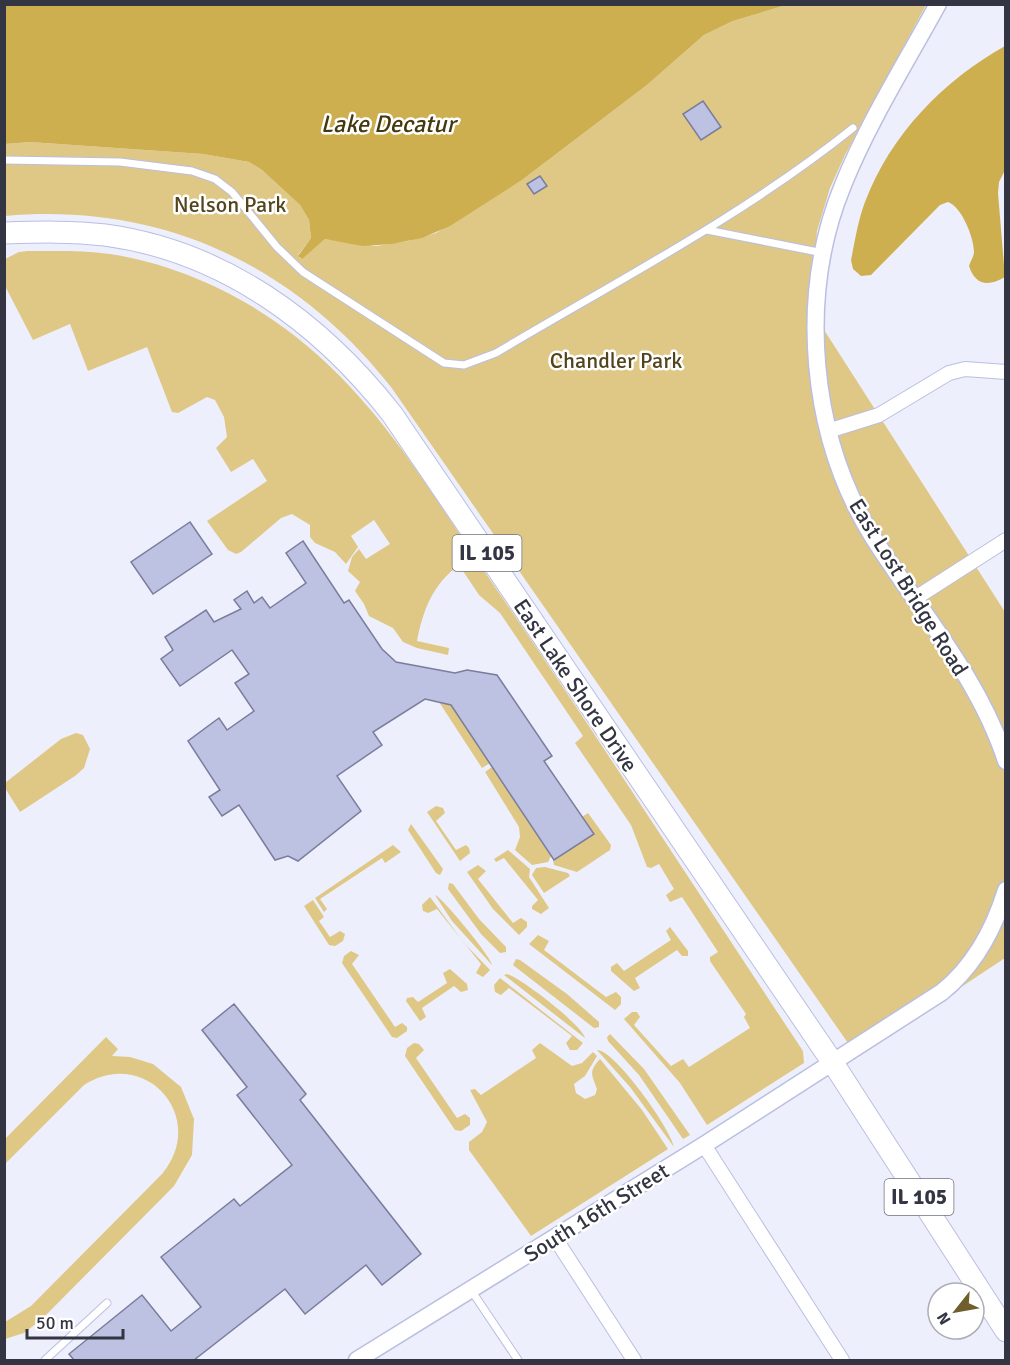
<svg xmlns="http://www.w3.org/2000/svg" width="1010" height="1365" font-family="Signika,sans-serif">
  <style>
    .green { fill: #dfc885 }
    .water { fill: #ceaf4f }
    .building { fill: #bdc1e2; stroke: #7a7d9c; stroke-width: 1.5 }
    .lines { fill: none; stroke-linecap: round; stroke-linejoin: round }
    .service-casing { stroke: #babfe0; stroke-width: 9 }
    .minor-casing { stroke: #babfe0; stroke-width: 16 }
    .tertiary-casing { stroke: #babfe0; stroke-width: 19 }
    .primary-casing { stroke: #babfe0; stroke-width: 23 }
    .service { stroke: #fff; stroke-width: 7 }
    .minor { stroke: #fff; stroke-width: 14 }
    .tertiary { stroke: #fff; stroke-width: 16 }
    .primary { stroke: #fff; stroke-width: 21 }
    .labels { text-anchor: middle; stroke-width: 5; stroke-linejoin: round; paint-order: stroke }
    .shield { fill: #fff; stroke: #70727b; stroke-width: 1.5 }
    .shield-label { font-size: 21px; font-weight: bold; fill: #333542 }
    .park-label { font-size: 22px; fill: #52451d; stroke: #fff }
    .street-label { font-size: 22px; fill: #333542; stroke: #fff }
    .water-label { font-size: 24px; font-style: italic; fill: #45380e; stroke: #fff }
  </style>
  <rect width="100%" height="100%" fill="#edeffd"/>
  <!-- green -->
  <g class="green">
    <path d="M786,5H926L845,155L830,188L817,231L810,308L1005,612V958L857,1056L391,387C295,265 161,202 5,216V144L30,142L203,154L249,162L262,170L300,205L309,220L311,238L298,255L301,259L325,239L376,246L408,241L436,233L522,180L647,85L704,35L733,21Z"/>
    <path d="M28,251C55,251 83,250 110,254C176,264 243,295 295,336C383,405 433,497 495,587C600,740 700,896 803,1051L804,1063L707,1125L680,1083L624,1019L632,1012H637L640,1017L634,1025L671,1066L683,1059L689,1067L750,1028L744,1017L746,1014L710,961V957L718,952L682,897L670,902L666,895L674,889L659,864L651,868L647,867L631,825L575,743L583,736L500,613L479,595L459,565C433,584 423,610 417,641L449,648L448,655L417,648L403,642L393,628L369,616L364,604L355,591L360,582L348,571L352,557L359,549L366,559L390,544L374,520L351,536L358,547L346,564L335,552L315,543L310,537V525L292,514L281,518L241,552L236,554L228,550L207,521L267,481L253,459L231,472L216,448L227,437L224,417L215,400L207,397L178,413L172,412L147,347L88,371L70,324L33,340L5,286V259L19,252Z"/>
    <polygon points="439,702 451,705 490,763 482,768"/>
    <polygon points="76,733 83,735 90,749 84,768 75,776 20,812 5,788 5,783 61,739"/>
    <polygon points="492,767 551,856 548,862 532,865 515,850 520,837 519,827 485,772"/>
    <polygon points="436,806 443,808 445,813 436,821 456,850 466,845 469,848 470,853 460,861 427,812"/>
    <polygon points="588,813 611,845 610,850 577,872 554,865 553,859 594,834 582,817"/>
    <polygon points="411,824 443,869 440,875 436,873 408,830"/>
    <polygon points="393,845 401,852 385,863 382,858 320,899 327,909 324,912 315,898"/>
    <polygon points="508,850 530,869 529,877 549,908 541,914 532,909 532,906 538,900 504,858 496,862 494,859"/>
    <polygon points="478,865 486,871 478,879 513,923 521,918 527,922 527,927 519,935 493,909 467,872"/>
    <polygon points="545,867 568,873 570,876 544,893 532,875 536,868"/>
    <polygon points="449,883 453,884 479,919 506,947 506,952 500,953 481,934 448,889"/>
    <path d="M435,895C442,897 491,957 492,965L452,921Z"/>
    <polygon points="430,897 464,943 490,970 483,977 476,973 481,964 437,909 428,913 423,911 422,905"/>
    <polygon points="313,900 324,917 319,921 330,937 340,931 345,934 343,941 335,946 329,945 304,906"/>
    <polygon points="670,927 688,951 688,956 682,956 677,950 635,978 640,988 634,991 611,971 611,967 617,963 624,971 671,940 666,931"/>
    <polygon points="538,935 549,941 544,950 606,997 616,992 621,997 621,1004 615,1010 529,944"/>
    <polygon points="351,951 359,955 352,964 395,1027 402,1023 407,1027 407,1031 397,1038 392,1037 342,963 344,956"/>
    <polygon points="516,959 520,960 567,994 599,1022 599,1027 594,1028 513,965"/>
    <polygon points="450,969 467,984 468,990 461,992 454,986 422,1008 426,1017 420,1021 406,1001 407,998 413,997 418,1002 447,983 443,973"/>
    <path d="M507,974C521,978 582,1025 585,1038L504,975Z"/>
    <polygon points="500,978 583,1043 577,1050 570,1050 566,1043 572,1036 509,988 501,995 495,992 494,985"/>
    <polygon points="610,1034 644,1069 690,1135 683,1139 639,1075 608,1041 607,1037"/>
    <path d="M106,1037L118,1049L112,1056L130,1057L153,1064L181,1087L194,1119L192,1155L174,1186L43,1318L24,1333L5,1339V1322L31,1306L162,1174C209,1117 145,1046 84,1085L5,1164V1139Z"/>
    <polygon points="414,1043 419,1044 424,1050 416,1058 457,1118 465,1114 470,1118 470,1125 461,1131 455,1130 405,1056 407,1048"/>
    <path d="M540,1043L572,1066L582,1063L593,1052L597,1056L585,1076L574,1084L576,1093L585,1099L595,1095L597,1089C592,1075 588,1072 600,1059L642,1110L668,1149L531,1236L469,1150V1142L482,1132L487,1122L470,1090L475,1089L481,1095L536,1058L532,1050Z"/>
    <path d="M597,1050C614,1049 671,1129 674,1147L630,1087Z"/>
  </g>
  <!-- water -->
  <g class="water">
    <polygon points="5,4 786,4 786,5 733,21 704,35 647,85 522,180 450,226 422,238 392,244 362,246 325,239 302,259 298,256 311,238 309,220 300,205 262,170 249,162 203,154 30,142 5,144"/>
    <path d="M1005,46V170L999,182L998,193L1005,277C988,287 975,285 969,266C970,262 974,256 974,252C974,238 962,207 948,202L940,205L871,275L861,276L853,269L851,260C855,241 858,220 865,202C891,134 943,81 1005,46Z"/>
  </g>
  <!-- building -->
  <g class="building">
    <polygon points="703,101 721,127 701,140 683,114"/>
    <polygon points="540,176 547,186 534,194 527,184"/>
    <polygon points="190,522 212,554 153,594 131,562"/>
    <polygon points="303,541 344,603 349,600 382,649 396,662 455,673 467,670 497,675 552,756 544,761 594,834 554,860 451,705 425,699 373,732 382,745 337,776 361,811 298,861 288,856 275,860 239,805 222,816 209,797 220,790 188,741 219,718 227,730 254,711 235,683 249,674 232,650 180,686 161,659 173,650 165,637 206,610 214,622 241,609 234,600 247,591 254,603 262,597 270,608 306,583 286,553"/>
    <polygon points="234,1004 306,1094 300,1100 421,1254 382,1285 366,1265 305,1314 285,1289 194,1360 74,1360 69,1354 142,1295 171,1331 201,1307 161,1257 234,1199 240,1206 292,1165 237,1095 247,1087 202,1030"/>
  </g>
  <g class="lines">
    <!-- service casing -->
    <g class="service-casing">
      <g id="service">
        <path d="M4,160L120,162L192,171L215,179L232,192L277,247L303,272L444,363L464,365L496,353C617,281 743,216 853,128"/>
        <polyline points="707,230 823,253"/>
        <polyline points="471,1290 518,1360"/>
        <polyline points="45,1360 107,1303"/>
      </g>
    </g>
    <!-- minor casing -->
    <g class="minor-casing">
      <g id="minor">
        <polyline points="828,431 879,415 949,373 965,369 1006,372"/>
        <polyline points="914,599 1006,540"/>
        <polyline points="704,1145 842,1360"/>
        <polyline points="555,1238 634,1360"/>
      </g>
    </g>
    <!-- tertiary casing -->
    <g class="tertiary-casing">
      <g id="tertiary">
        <path d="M938,4C905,64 868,123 843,185C797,297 810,437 874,539C920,611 979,678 1006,761"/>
        <path d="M357,1360L704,1145L942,992C974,966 994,929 1006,890"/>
      </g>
    </g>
    <!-- primary casing -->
    <g class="primary-casing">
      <path id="primary" d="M4,233C38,232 71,231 105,235C223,251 320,322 392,414L833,1063L1006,1331"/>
    </g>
    <!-- service -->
    <use href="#service" class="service"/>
    <!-- minor -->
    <use href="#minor" class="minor"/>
    <!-- tertiary -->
    <use href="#tertiary" class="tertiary"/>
    <!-- primary -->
    <use href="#primary" class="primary"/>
  </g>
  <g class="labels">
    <!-- shield labels -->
    <g class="shield">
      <rect x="452.5" y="535" width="69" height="36" rx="4.5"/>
      <rect x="884.5" y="1179" width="69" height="36" rx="4.5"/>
    </g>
    <g class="shield-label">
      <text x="487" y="560">IL 105</text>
      <text x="919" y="1204">IL 105</text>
    </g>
    <!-- park labels -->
    <g class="park-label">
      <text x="230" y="212">Nelson Park</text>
      <text x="616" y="368">Chandler Park</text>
    </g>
    <!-- street labels -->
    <g class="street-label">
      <text transform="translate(909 587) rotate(58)" y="8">East Lost Bridge Road</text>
      <text transform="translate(576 685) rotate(56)" y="8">East Lake Shore Drive</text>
      <text transform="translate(596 1212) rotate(-32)" y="8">South 16th Street</text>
    </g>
    <!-- water labels -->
    <g class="water-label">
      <text x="388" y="132">Lake Decatur</text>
    </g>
  </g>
  <!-- border -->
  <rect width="1010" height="1365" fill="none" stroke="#333542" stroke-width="12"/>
  <!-- north arrow -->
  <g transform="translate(956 1311) rotate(239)"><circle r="28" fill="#ffffff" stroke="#adaeb3" stroke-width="1.5"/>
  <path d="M0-4.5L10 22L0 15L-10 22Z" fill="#705f2d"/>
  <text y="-9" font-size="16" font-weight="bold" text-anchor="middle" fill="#333542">N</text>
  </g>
  <!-- scale -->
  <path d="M27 1329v9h96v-9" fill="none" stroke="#333542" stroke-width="3"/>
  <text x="36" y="1329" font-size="18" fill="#333542" stroke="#ffffff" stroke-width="4.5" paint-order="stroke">50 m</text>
</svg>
